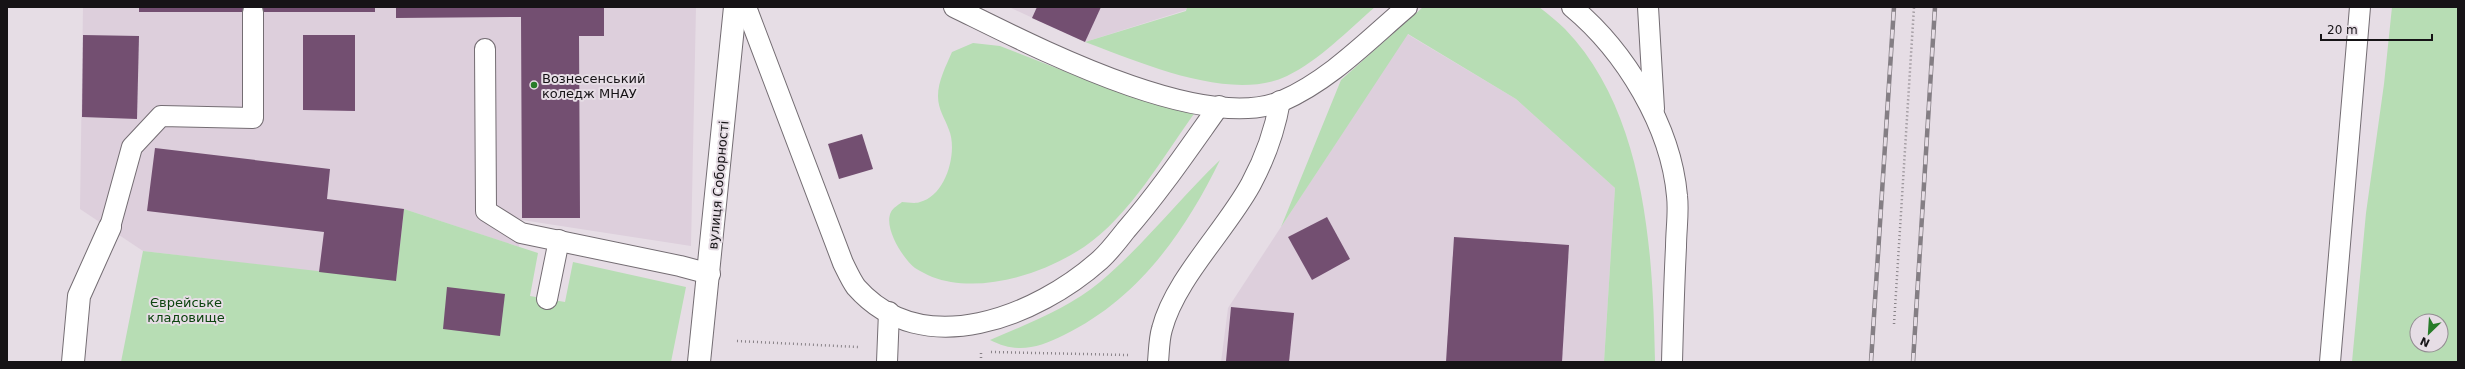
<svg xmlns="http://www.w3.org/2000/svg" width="2465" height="369" font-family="'DejaVu Sans',sans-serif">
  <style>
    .built { fill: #ddcfdc }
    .green { fill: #b7ddb4; fill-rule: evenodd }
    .building { fill: #734f71 }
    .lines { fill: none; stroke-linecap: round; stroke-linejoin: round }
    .service-casing { stroke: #746d73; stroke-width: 22 }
    .minor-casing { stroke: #746d73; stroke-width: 24 }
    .tertiary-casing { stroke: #746d73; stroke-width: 24 }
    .path { stroke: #888287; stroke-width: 2.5; stroke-dasharray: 1 3; stroke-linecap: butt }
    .service { stroke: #fff; stroke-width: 20 }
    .minor { stroke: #fff; stroke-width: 22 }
    .tertiary { stroke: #fff; stroke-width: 22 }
    .rail-casing { stroke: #847e84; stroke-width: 4.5 }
    .rail { stroke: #e6dde5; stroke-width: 3; stroke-dasharray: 9; stroke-linecap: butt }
    .poi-dot { fill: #287c29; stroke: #e6dde5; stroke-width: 1.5 }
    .labels { text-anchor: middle; stroke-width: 4; stroke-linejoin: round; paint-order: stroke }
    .poi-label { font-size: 13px; fill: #161316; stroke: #e6dde5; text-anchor: start }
    .street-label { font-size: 13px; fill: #161316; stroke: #e6dde5 }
    .park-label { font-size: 13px; fill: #0c430e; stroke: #e6dde5 }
  </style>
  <rect width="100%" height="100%" fill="#e6dde5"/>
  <!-- built -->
  <g class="built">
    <polygon points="83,7 696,7 691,246 522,220 519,247 404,209 396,281 143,251 80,209"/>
    <polygon points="1009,7 1187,7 1186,10 1085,42"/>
    <polygon points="1407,34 1516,99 1615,188 1604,362 1221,362 1228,308"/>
  </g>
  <!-- green -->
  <g class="green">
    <path d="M1187,7H1375C1347,31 1320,60 1287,76C1230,103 1140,62 1085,42L1186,11Z"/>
    <path d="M1423,7H1539C1548,14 1557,21 1565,29C1646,113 1653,252 1655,362H1604L1615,188L1516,99L1408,34L1281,227L1341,80Z"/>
    <path d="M2392,7H2458V362H2352L2366,213L2384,84ZM2417,321H2441V345H2417Z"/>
    <path d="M973,43L1000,46L1092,82L1196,111C1164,155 1130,216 1084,247C1048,271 996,289 951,282C938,280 926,275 915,268C903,259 883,227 891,212C893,208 898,205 902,202C907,202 915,204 920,202C946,196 958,152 949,130C945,118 938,110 938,96C938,81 946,66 952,52Z"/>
    <path d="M1220,160C1185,232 1138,299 1064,335C1038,348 1017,354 990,340C1027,324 1069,308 1100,282C1144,245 1179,199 1220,160Z"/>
    <polygon points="404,209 538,253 530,296 565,302 573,262 686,287 671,362 121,362 143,251 396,280"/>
  </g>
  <!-- building -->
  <g class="building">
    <rect x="139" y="7" width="236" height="5"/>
    <polygon points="396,7 604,7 604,36 579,36 580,218 522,218 521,17 396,18"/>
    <polygon points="1037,7 1101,7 1085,42 1032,18"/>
    <polygon points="83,35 139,36 137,119 82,117"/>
    <polygon points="303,35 355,35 355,111 303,110"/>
    <polygon points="862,134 873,169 839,179 828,144"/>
    <polygon points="155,148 330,169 327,199 404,209 396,281 319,272 324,232 147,211"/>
    <polygon points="1327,217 1350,259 1312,280 1288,237"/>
    <polygon points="1454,237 1569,245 1562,362 1446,362"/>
    <polygon points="447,287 505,294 500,336 443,329"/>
    <polygon points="1231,307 1294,313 1289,362 1226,361"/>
  </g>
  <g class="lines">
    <!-- service casing -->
    <g class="service-casing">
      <g id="service">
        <path d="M746,7L843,263C847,271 851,280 856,287C923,363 1037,316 1100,260C1110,251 1118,240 1126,230C1160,191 1189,148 1219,106"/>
        <path d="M954,7C1028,43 1201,135 1282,101C1330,80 1367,41 1407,7"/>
        <path d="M1572,7C1625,51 1671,126 1677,196C1679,212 1676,230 1676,247C1674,285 1673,324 1672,362"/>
        <polyline points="1648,7 1654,109"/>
        <polyline points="485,49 486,211 521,233 680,266 710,274"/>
        <polyline points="110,227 132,147 161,116 253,118 253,12"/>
        <polyline points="547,299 559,240"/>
        <polyline points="887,362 889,312"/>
        <path d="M1158,362C1159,351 1159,339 1162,329C1175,279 1226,230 1251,184C1265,158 1275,130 1280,101"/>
        <polyline points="2330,362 2360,7"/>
      </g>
    </g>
    <!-- minor casing -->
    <g class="minor-casing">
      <polyline id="minor" points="73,362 79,296 110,227"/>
    </g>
    <!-- tertiary casing -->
    <g class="tertiary-casing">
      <polyline id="tertiary" points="699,362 735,7"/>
    </g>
    <!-- path -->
    <g class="path">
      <polyline points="1894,324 1914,7"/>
      <polyline points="737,341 858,347"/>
      <polyline points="991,352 1128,355"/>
      <polyline points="981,362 981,352"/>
    </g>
    <!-- service -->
    <use href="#service" class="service"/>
    <!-- minor -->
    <use href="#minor" class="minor"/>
    <!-- tertiary -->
    <use href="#tertiary" class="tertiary"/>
    <!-- rail casing -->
    <g class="rail-casing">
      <g id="rail">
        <polyline points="1871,362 1894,7"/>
        <polyline points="1913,362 1935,7"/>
      </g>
    </g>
    <!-- rail -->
    <use href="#rail" class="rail"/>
  </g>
  <!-- markers -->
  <circle class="poi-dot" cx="534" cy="85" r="4"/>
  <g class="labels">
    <!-- poi labels -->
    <g class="poi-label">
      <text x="542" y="83">Вознесенський<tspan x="542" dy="15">коледж МНАУ</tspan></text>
    </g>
    <!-- street labels -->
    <g class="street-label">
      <text transform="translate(718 185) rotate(-85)" y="5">вулиця Соборності</text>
    </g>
    <!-- park labels -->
    <g class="park-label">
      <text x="186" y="307">Єврейське<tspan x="186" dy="15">кладовище</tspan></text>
    </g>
  </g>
  <!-- border -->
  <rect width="2465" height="369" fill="none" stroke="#161316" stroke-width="16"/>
  <!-- north arrow -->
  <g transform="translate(2429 333) rotate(205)"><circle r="19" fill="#e6dde5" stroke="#938c92"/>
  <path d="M0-3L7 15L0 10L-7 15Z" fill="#287c29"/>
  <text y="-6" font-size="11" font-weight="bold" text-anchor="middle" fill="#161316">N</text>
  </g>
  <!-- scale -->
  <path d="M2321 34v6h111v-6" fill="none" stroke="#161316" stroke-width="2"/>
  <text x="2327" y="34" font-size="12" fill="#161316" stroke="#e6dde5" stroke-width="3" paint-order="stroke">20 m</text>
</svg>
